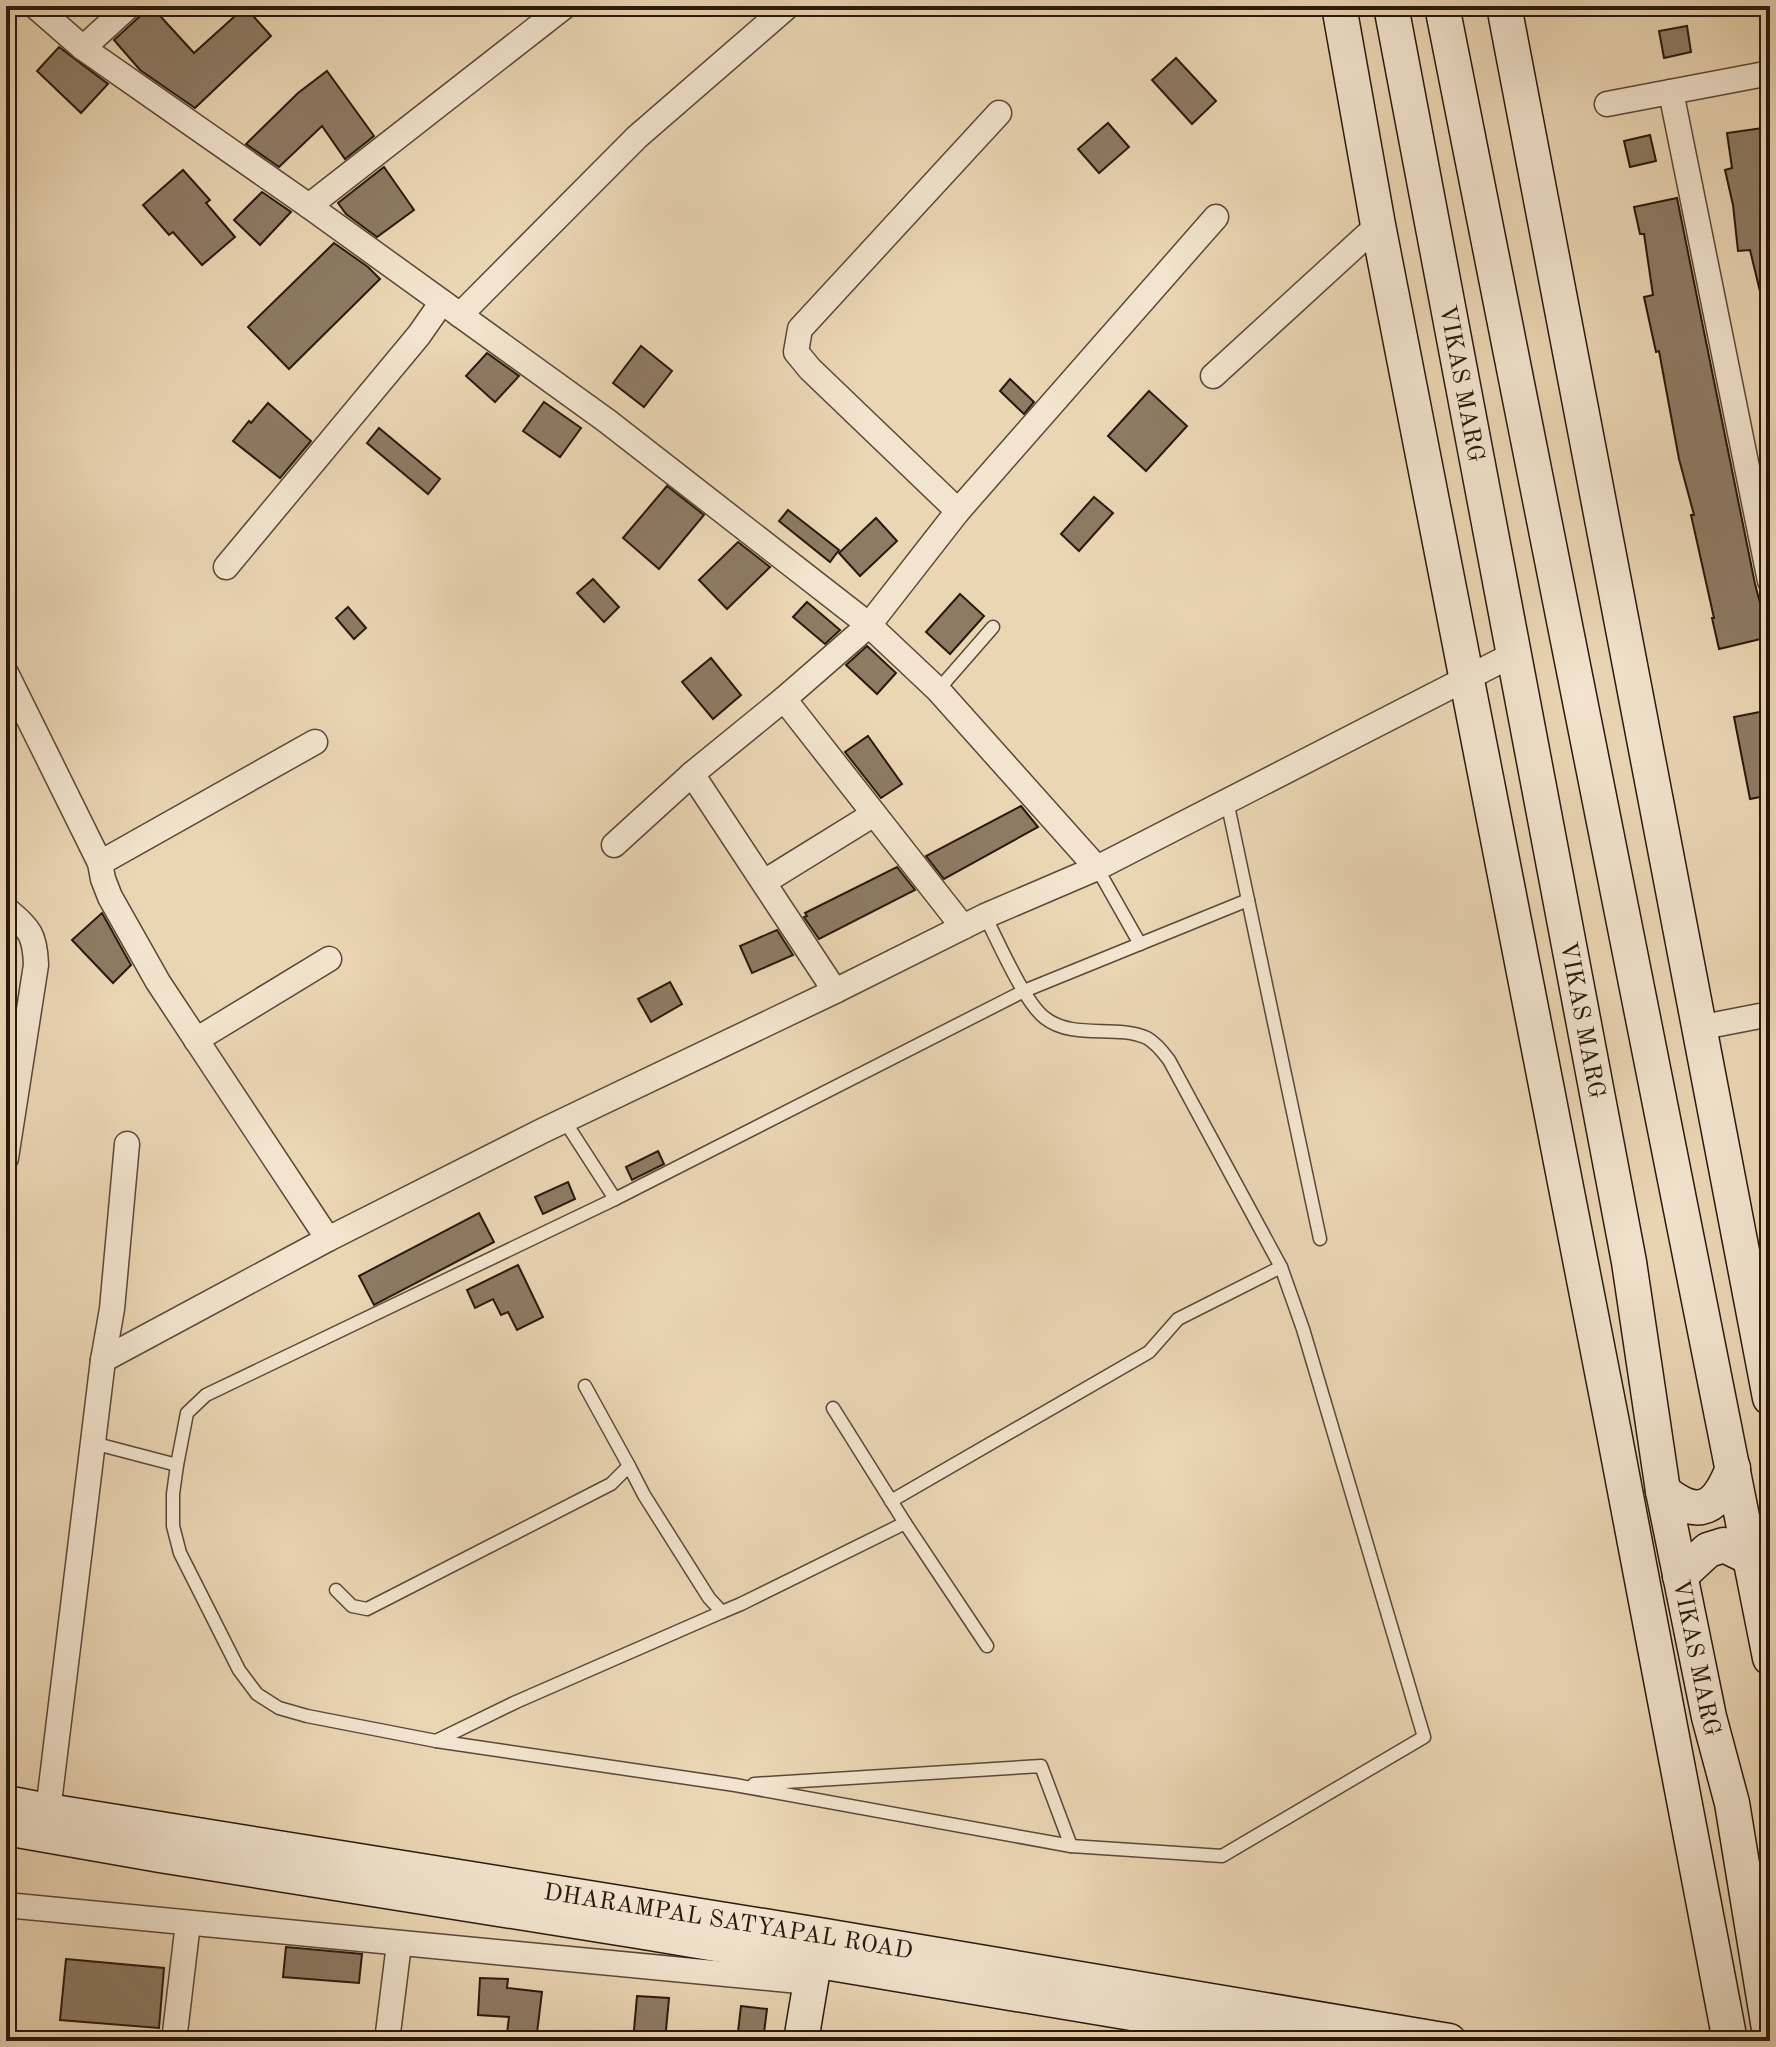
<svg xmlns="http://www.w3.org/2000/svg" width="1776" height="2047" font-family="'Old Standard TT',serif">
  <style>
    .building { fill: #8e7b64; stroke: #29190d; stroke-width: 2 }
    .lines { fill: none; stroke-linecap: round; stroke-linejoin: round }
    .lane-casing { stroke: #5a4837; stroke-width: 15 }
    .street-casing { stroke: #5a4837; stroke-width: 27 }
    .secondary-casing { stroke: #29190d; stroke-width: 37 }
    .lane { stroke: #f2e4ce; stroke-width: 12 }
    .street { stroke: #f2e4ce; stroke-width: 24 }
    .secondary { stroke: #f2e4ce; stroke-width: 34 }
    .labels { text-anchor: middle; stroke-width: 6; stroke-linejoin: round; paint-order: stroke }
    .street-label { font-size: 24px; fill: #29190d; stroke: #f2e4ce }
  </style>
  <rect width="100%" height="100%" fill="#ebd6b4"/>
  <filter id="stains"><feTurbulence type="fractalNoise" baseFrequency=".0025" numOctaves="4"/><feColorMatrix values="0 0 0 0 .2 0 0 0 0 .09 0 0 0 0 .02 0 0 0 .5 -.17"/></filter>
  <radialGradient id="worn" r=".72"><stop offset=".6" stop-color="#630" stop-opacity="0"/><stop offset="1" stop-color="#630" stop-opacity=".3"/></radialGradient>
  <!-- building -->
  <g class="building">
    <polygon points="151,6 194,53 245,7 271,36 195,108 140,70 114,40"/>
    <polygon points="1687,26 1691,52 1664,58 1659,31"/>
    <polygon points="59,47 108,84 81,113 37,71"/>
    <polygon points="1176,58 1216,101 1192,124 1152,80"/>
    <polygon points="327,71 374,136 345,159 322,126 279,167 246,144 298,93"/>
    <polygon points="1108,123 1129,147 1099,173 1078,149"/>
    <polygon points="1770,127 1770,308 1764,308 1750,250 1738,251 1733,205 1725,170 1732,168 1727,133"/>
    <polygon points="1650,135 1656,161 1630,167 1624,141"/>
    <polygon points="384,167 414,210 377,237 346,214 338,203"/>
    <polygon points="183,170 210,200 206,203 235,237 202,265 173,232 169,235 143,205"/>
    <polygon points="262,192 291,212 260,245 234,220"/>
    <polygon points="1677,198 1755,584 1769,637 1719,649 1712,618 1714,618 1691,515 1694,515 1679,459 1659,351 1656,352 1644,297 1653,295 1644,234 1640,234 1634,207"/>
    <polygon points="334,243 368,267 380,279 289,369 248,327"/>
    <polygon points="641,346 672,371 644,407 613,383"/>
    <polygon points="487,353 519,376 495,402 466,376"/>
    <polygon points="1010,379 1034,402 1024,414 1000,391"/>
    <polygon points="1149,391 1187,426 1146,471 1108,436"/>
    <polygon points="544,402 581,428 560,457 523,431"/>
    <polygon points="268,403 311,441 280,478 233,441 249,421 251,423"/>
    <polygon points="379,428 440,479 428,494 367,443"/>
    <polygon points="667,486 704,515 659,569 623,538"/>
    <polygon points="1094,497 1113,513 1079,551 1061,534"/>
    <polygon points="788,510 839,550 830,562 779,521"/>
    <polygon points="876,518 897,541 860,576 839,553"/>
    <polygon points="738,542 770,567 727,609 699,580"/>
    <polygon points="593,579 619,607 604,622 577,593"/>
    <polygon points="960,594 984,616 950,654 926,632"/>
    <polygon points="807,602 840,630 825,644 793,617"/>
    <polygon points="348,607 366,628 354,639 336,618"/>
    <polygon points="867,646 896,673 877,694 846,665"/>
    <polygon points="711,658 741,695 713,719 682,682"/>
    <polygon points="1770,710 1770,739 1762,740 1770,795 1750,799 1734,717"/>
    <polygon points="868,736 902,784 881,798 845,752"/>
    <polygon points="1021,806 1038,827 944,879 926,856"/>
    <polygon points="897,867 915,890 819,939 804,917 807,916 805,913"/>
    <polygon points="102,913 131,965 113,983 72,940"/>
    <polygon points="777,930 793,955 752,973 740,946"/>
    <polygon points="670,982 682,1004 651,1022 638,999"/>
    <polygon points="658,1151 664,1164 632,1180 626,1167"/>
    <polygon points="568,1182 575,1199 543,1214 535,1197"/>
    <polygon points="479,1213 494,1242 374,1305 359,1276"/>
    <polygon points="518,1265 543,1317 517,1330 508,1312 501,1315 493,1299 475,1308 467,1290"/>
    <polygon points="286,1947 362,1954 359,1983 283,1977"/>
    <polygon points="66,1959 164,1968 159,2028 60,2020"/>
    <polygon points="480,1978 508,1979 507,1988 542,1992 536,2041 506,2041 509,2017 478,2015"/>
    <polygon points="637,1996 669,1998 665,2041 633,2041"/>
    <polygon points="741,2006 767,2009 763,2041 737,2041"/>
  </g>
  <g class="lines">
    <!-- lane casing -->
    <g class="lane-casing">
      <g id="lane">
        <polyline points="938,690 993,627"/>
        <polyline points="1227,801 1320,1239"/>
        <polyline points="1097,868 1140,944"/>
        <path d="M564,1120L615,1199L206,1395L187,1413L177,1465L173,1494V1526L180,1553L239,1670L257,1694L279,1708L307,1716L436,1741L735,1785L1071,1846L1222,1856L1424,1737L1303,1329L1281,1267L1169,1060C1163,1052 1156,1043 1147,1038C1116,1024 1073,1040 1045,1018C1024,1002 998,941 985,916"/>
        <polyline points="615,1199 1024,991 1248,900"/>
        <polyline points="585,1386 629,1466"/>
        <polyline points="833,1408 905,1523 987,1646"/>
        <polyline points="93,1443 177,1465"/>
        <polyline points="891,1501 1149,1352 1178,1319 1281,1267"/>
        <polyline points="336,1590 352,1606 367,1609 611,1484 629,1466 644,1495 709,1598 722,1612 741,1604 905,1523"/>
        <polyline points="436,1741 516,1702 722,1612"/>
        <polyline points="754,1784 1041,1766 1071,1846"/>
      </g>
    </g>
    <!-- street casing -->
    <g class="street-casing">
      <g id="street">
        <polyline points="35,6 83,48 309,206 607,421 869,625 938,690 1097,868"/>
        <polyline points="83,48 129,6"/>
        <polyline points="1671,92 1770,581"/>
        <polyline points="1607,104 1770,73"/>
        <polyline points="309,206 565,6"/>
        <polyline points="460,315 637,137 788,6"/>
        <polyline points="1213,376 1378,225"/>
        <polyline points="958,511 810,369 796,352 800,329 999,113"/>
        <polyline points="226,567 419,335 442,302"/>
        <polyline points="6,673 100,863 103,879 110,897 158,982 328,1239"/>
        <polyline points="784,699 963,927"/>
        <polyline points="692,774 835,991"/>
        <polyline points="614,845 692,774 784,699 869,625 958,511 1216,217"/>
        <polyline points="100,863 315,742"/>
        <polyline points="764,882 874,814"/>
        <path d="M6,909C29,929 35,933 36,965L6,1158"/>
        <polyline points="1698,1028 1770,1014"/>
        <polyline points="196,1040 329,959"/>
        <polyline points="103,1360 328,1239 542,1131 835,991 985,916 1097,868 1514,654"/>
        <polyline points="48,1811 103,1360 112,1309 127,1144"/>
        <polyline points="6,1905 809,1982"/>
        <polyline points="174,2041 188,1923"/>
        <polyline points="387,2041 399,1944"/>
      </g>
    </g>
    <!-- secondary casing -->
    <g class="secondary-casing">
      <g id="secondary">
        <polyline points="1339,6 1378,225 1614,1433 1730,2041"/>
        <path id="s1" d="M1391,6L1629,1262L1663,1491L1709,1717L1732,1803L1770,2035"/>
        <polyline points="1442,6 1770,1658"/>
        <polyline points="1504,6 1770,1398"/>
        <path d="M1663,1491C1700,1521 1717,1508 1733,1468"/>
        <polyline points="1680,1576 1708,1550 1724,1545 1751,1558"/>
        <path id="s2" d="M6,1803L48,1811L819,1935L1449,2041"/>
        <polyline points="6,1828 160,1855 644,1932 1300,2041"/>
        <polyline points="801,2041 818,1939"/>
      </g>
    </g>
    <!-- lane -->
    <use href="#lane" class="lane"/>
    <!-- street -->
    <use href="#street" class="street"/>
    <!-- secondary -->
    <use href="#secondary" class="secondary"/>
  </g>
  <g class="labels">
    <!-- street labels -->
    <g class="street-label">
      <text dy="8" stroke="none"><textPath href="#s1" startOffset="384">VIKAS MARG</textPath></text>
      <text dy="8" stroke="none"><textPath href="#s1" startOffset="1032">VIKAS MARG</textPath></text>
      <text dy="8" stroke="none"><textPath href="#s1" startOffset="1680">VIKAS MARG</textPath></text>
      <text dy="8" stroke="none"><textPath href="#s2" startOffset="732">DHARAMPAL SATYAPAL ROAD</textPath></text>
    </g>
  </g>
  <!-- margin -->
  <rect width="1776" height="2047" fill="none" stroke="#ebd6b4" stroke-width="32"/>
  <rect x="8" y="8" width="1760" height="2031" fill="none" stroke="#29190d" stroke-width="4"/>
  <rect x="16" y="16" width="1744" height="2015" fill="none" stroke="#29190d" stroke-width="2"/>
  <rect width="100%" height="100%" filter="url(#stains)"/>
  <rect width="100%" height="100%" fill="url(#worn)"/>
</svg>
